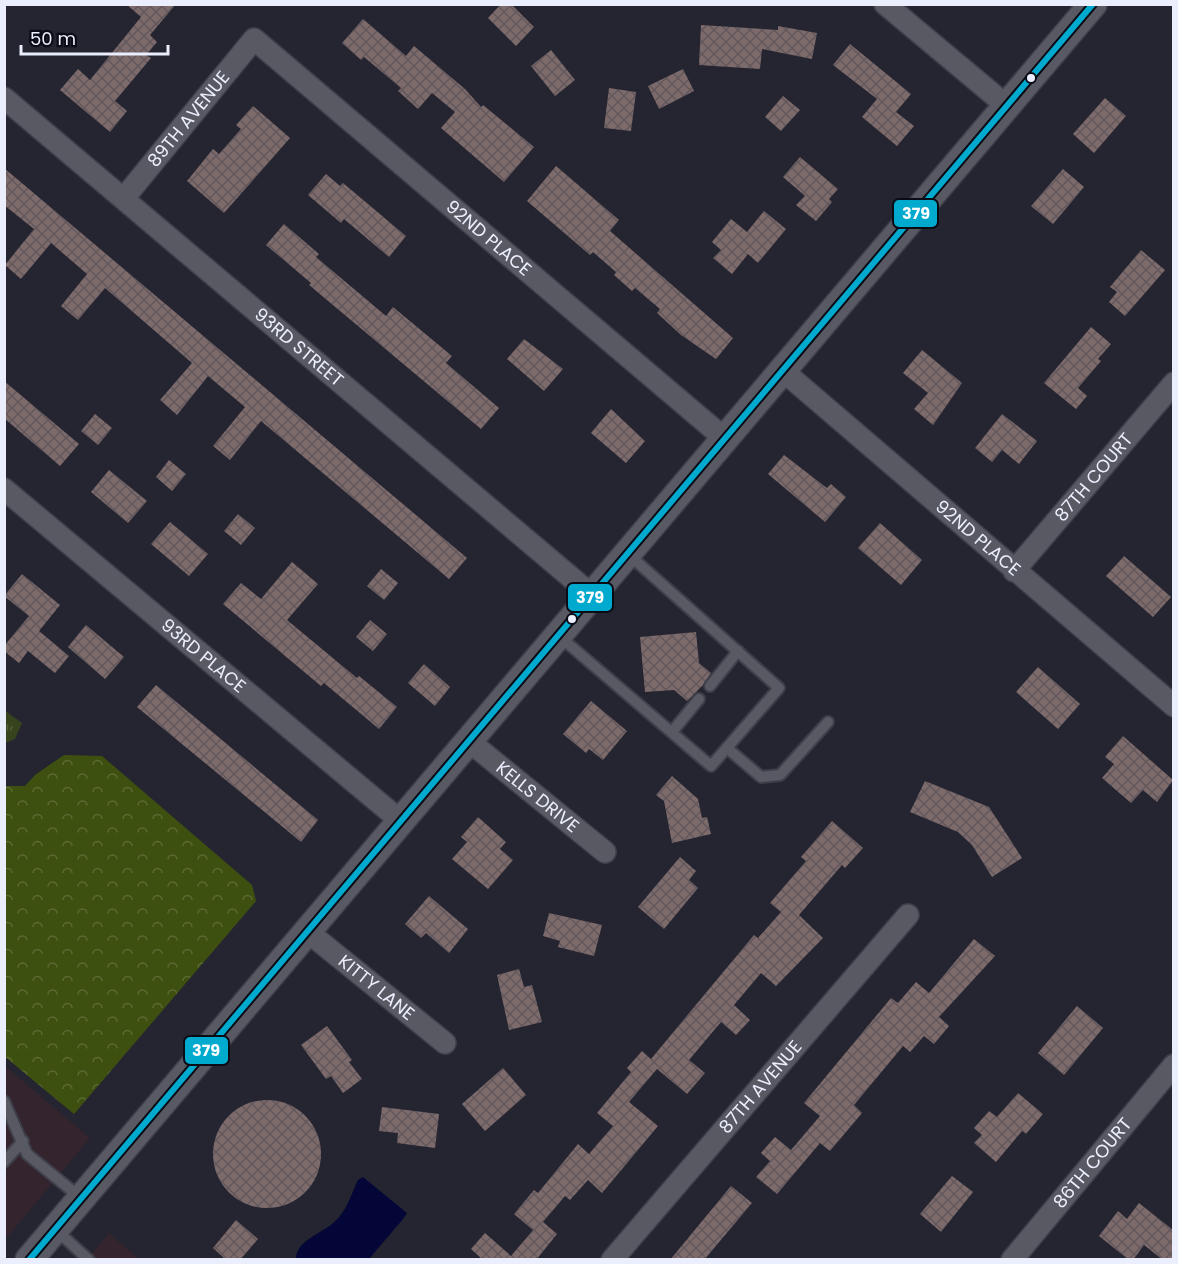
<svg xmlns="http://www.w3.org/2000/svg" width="1178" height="1264" font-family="Poppins,sans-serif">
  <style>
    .commercial { fill: #33242e }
    .grass { fill: url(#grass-tufts) }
    .forest { fill: url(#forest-crowns) }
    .water { fill: #030636 }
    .building { fill: url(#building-cross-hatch) }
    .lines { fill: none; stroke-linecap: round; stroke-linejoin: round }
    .service-casing { stroke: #3f3f4a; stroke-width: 14 }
    .minor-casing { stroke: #3f3f4a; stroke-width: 24 }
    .tertiary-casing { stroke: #3f3f4a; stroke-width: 30 }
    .service { stroke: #585962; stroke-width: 10 }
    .minor { stroke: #585962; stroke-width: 21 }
    .tertiary { stroke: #585962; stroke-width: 27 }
    .bus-1-casing { stroke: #0a0b15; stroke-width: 10 }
    .bus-1 { stroke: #00a9ce; stroke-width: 6 }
    .bus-dot { fill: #ebeefd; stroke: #0a0b15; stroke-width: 2 }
    .labels { text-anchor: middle; stroke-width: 6; stroke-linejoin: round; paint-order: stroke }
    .street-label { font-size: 18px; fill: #ebeefd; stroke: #0a0b15 }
    .line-badge { stroke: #0a0b15; stroke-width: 2 }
    .badge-label { font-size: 16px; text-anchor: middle; font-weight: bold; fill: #fff }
  </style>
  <defs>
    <pattern id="grass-tufts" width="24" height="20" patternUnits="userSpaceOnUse" patternTransform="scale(1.5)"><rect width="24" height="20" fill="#36431c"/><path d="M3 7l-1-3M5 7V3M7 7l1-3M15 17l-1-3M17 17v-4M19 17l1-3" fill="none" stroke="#535e3e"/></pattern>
    <pattern id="forest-crowns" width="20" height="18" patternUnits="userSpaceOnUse" patternTransform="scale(1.5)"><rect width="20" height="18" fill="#3e500f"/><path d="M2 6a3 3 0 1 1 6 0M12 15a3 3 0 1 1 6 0" fill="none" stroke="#5a6a33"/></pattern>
    <pattern id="building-cross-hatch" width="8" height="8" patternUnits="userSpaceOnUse" patternTransform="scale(1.5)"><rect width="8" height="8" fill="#7d6a6b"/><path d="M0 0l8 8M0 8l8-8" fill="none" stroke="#62585c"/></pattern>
  </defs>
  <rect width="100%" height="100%" fill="#242531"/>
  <!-- commercial -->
  <g class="commercial">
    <polygon points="5,1066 90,1138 5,1240"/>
    <polygon points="109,1233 139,1259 87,1260"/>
  </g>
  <!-- grass -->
  <polygon class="grass" points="4,710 22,723 15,739 5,743"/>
  <!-- forest -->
  <polygon class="forest" points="64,755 102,756 252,885 256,901 74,1114 4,1056 5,786 25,786 35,775"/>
  <!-- water -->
  <path class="water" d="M363,1177L407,1213L403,1219L369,1259H296C296,1243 316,1235 328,1227C346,1215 349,1199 358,1180Z"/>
  <!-- building -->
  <g class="building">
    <polygon points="126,4 176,4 150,35 157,42 146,55 151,58 115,101 127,111 110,132 60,90 78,69 90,80 141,17"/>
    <polygon points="501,4 511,4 534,27 516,46 488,18"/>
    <polygon points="363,19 406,56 414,46 465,89 481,107 483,105 534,147 504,182 441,128 455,112 432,93 418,109 398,91 401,88 364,57 361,60 342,43"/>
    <polygon points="701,25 778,30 778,26 817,33 812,59 762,49 760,69 699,65"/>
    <polygon points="850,44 911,94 896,112 914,126 897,146 862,117 877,99 833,65"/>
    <polygon points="551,50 575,80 555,96 531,66"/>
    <polygon points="683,69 694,91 659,109 648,86"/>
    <polygon points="609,88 636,92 631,131 604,128"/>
    <polygon points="783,96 800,110 781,131 765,117"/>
    <polygon points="1105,98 1126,116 1094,153 1073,134"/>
    <polygon points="253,106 290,138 224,213 187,181 213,149 219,154 241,129 236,125"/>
    <polygon points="800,157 838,189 829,199 832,202 816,221 796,205 805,196 783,177"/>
    <polygon points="556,166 619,220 610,231 733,338 716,359 681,335 657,313 660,309 635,288 632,291 614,275 616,272 593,252 590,255 527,201"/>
    <polygon points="4,168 467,558 449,579 261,421 230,460 213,446 245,407 208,376 177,415 160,400 192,363 105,288 78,320 61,306 87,274 51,243 21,279 5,265 34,229 4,205"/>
    <polygon points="1063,169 1084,187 1053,224 1031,206"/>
    <polygon points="326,174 340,186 343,183 406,236 389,257 344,219 341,223 308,195"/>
    <polygon points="764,211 786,229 758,263 748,254 732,274 713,258 721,250 712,242 731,219 747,232"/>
    <polygon points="284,224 319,254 316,257 386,316 393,307 452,356 446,363 499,408 481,429 309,285 311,283 266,245"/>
    <polygon points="1141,250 1165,270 1125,316 1109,302 1117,292 1110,287"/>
    <polygon points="1091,327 1111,344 1098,359 1101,361 1078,388 1087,396 1076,409 1044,383"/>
    <polygon points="524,339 563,369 544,391 507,359"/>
    <polygon points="922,350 962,383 933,425 914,409 928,393 903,373"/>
    <polygon points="4,381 79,444 60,466 4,418"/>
    <polygon points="611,409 645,441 626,463 591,433"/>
    <polygon points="95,414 112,428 98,445 81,431"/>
    <polygon points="1002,414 1037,441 1019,464 1002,450 992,462 975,448"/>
    <polygon points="784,455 827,488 831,484 846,497 825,522 768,474"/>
    <polygon points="169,460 186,474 172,491 156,477"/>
    <polygon points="109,470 147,501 128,523 91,492"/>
    <polygon points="238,514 255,528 241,545 224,531"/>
    <polygon points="170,522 208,554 189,576 151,544"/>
    <polygon points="880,523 922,560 901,585 858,548"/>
    <polygon points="1124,556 1171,597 1153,617 1106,576"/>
    <polygon points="292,562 318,584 287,620 357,678 359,676 397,707 379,729 324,683 321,686 223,604 241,583 261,599"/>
    <polygon points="381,569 398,583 384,600 367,586"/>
    <polygon points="22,574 60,605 39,631 69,656 55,673 28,651 19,663 4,651 4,646 29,616 4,596"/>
    <polygon points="370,620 387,634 373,651 356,637"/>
    <polygon points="86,625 124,657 105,679 68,647"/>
    <polygon points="696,632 699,663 711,673 703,685 687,701 674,690 645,692 640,637"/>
    <polygon points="424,664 450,687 435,706 408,683"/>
    <polygon points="1038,667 1080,704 1058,729 1016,692"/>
    <polygon points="156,685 318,820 301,842 137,707"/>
    <polygon points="591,701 627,731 603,760 589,749 586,753 563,734"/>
    <polygon points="1123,736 1173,780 1157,802 1143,790 1131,803 1102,778 1114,764 1105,757"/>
    <polygon points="672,776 698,799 702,818 707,817 711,834 672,843 664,801 656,795"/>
    <polygon points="925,781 989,807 1022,858 992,877 972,845 958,832 910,812"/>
    <polygon points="478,817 506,842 500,849 513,860 488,889 452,859 467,842 461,837"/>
    <polygon points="832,821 863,848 845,868 842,865 799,915 823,938 776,986 761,973 734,1005 750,1020 736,1035 721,1022 689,1060 705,1073 687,1094 657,1069 629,1102 658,1126 602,1193 588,1180 570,1200 565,1196 543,1222 557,1234 536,1260 483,1260 471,1249 485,1233 511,1256 533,1230 514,1214 534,1190 538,1193 578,1144 589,1154 613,1126 597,1113 631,1072 627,1068 642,1051 651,1059 754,935 758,938 781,912 770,903 806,861 801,857"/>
    <polygon points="680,857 696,871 689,880 698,888 664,929 638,907"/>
    <polygon points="429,896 468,929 449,953 426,933 421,938 405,924"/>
    <polygon points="549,913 602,925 594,956 558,947 560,941 543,936"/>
    <polygon points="974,939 995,956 939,1017 949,1026 934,1044 924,1036 910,1052 903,1046 854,1105 862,1113 830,1151 820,1143 777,1194 756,1177 770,1161 761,1153 775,1137 791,1150 820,1116 804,1103 891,998 898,1003 916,982 929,993"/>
    <polygon points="519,969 524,987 532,985 542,1022 509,1030 497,975"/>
    <polygon points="1077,1006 1103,1028 1064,1075 1038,1053"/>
    <polygon points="327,1026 352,1060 349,1062 362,1079 343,1093 331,1076 326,1079 301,1045"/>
    <polygon points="503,1068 526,1095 485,1131 462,1104"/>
    <polygon points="1018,1093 1043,1114 1026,1134 1022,1131 996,1162 974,1143 982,1135 974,1128 989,1111 997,1117"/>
    <circle cx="267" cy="1154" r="54"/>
    <polygon points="382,1107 439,1114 435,1148 397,1143 398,1133 379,1131"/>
    <polygon points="952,1176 973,1192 941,1232 920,1214"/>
    <polygon points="731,1186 752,1203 704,1260 670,1260"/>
    <polygon points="1139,1203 1173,1230 1173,1260 1163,1260 1144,1245 1133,1260 1129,1260 1099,1236 1118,1211 1127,1219"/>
    <polygon points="236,1220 258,1239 240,1260 226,1260 213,1248"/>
  </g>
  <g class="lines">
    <!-- service casing -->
    <g class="service-casing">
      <g id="service">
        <polyline points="559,636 711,766 779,688 628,554"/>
        <polyline points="710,686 738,651"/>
        <polyline points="672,732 699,699"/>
        <polyline points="727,748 761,777 780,775 828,722"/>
        <polyline points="4,1101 27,1154 81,1198"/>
        <polyline points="4,1162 23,1141"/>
        <polyline points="56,1230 89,1260"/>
      </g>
    </g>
    <!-- minor casing -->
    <g class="minor-casing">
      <g id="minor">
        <polyline points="885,4 1007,106"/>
        <path id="s1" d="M4,98L593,596"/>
        <path id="s2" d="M124,198L254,39L724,438"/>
        <path id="s3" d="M782,370L1174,706"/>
        <path id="s4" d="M4,489L402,822"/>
        <path id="s5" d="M1014,571L1174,383"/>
        <path id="s6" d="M470,742L605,852"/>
        <path id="s7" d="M308,932L445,1043"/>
        <path id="s8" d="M612,1260L908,915"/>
        <path id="s9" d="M1012,1260L1174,1065"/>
      </g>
    </g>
    <!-- tertiary casing -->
    <g class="tertiary-casing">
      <polyline id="tertiary" points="29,1260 1093,4"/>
    </g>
    <!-- service -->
    <use href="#service" class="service"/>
    <!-- minor -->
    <use href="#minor" class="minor"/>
    <!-- tertiary -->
    <use href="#tertiary" class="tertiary"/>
    <!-- bus-1 casing -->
    <g class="bus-1-casing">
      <polyline id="bus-1" points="29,1260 1093,4"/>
    </g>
    <!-- bus-1 -->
    <use href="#bus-1" class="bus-1"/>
  </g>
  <!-- markers -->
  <g class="bus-dot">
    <circle cx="1031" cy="78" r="5"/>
    <circle cx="572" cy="619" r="5"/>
  </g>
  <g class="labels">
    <!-- street labels -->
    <g class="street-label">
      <text dy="6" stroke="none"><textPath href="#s2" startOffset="102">89TH AVENUE</textPath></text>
      <text dy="6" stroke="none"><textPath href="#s2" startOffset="513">92ND PLACE</textPath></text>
      <text dy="6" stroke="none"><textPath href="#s1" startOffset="386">93RD STREET</textPath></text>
      <text dy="6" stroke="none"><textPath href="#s5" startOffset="123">87TH COURT</textPath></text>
      <text dy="6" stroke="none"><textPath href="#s3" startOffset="258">92ND PLACE</textPath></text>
      <text dy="6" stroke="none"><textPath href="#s4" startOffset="260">93RD PLACE</textPath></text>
      <text dy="6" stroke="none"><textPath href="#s6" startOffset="87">KELLS DRIVE</textPath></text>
      <text dy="6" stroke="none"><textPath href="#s7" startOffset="88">KITTY LANE</textPath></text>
      <text dy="6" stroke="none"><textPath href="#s8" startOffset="228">87TH AVENUE</textPath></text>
      <text dy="6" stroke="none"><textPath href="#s9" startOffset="126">86TH COURT</textPath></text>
    </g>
  </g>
  <g class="line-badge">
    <rect x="893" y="199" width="45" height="29" rx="6" fill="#00a9ce"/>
    <rect x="567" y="583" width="46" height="29" rx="6" fill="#00a9ce"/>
    <rect x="184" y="1036" width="45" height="29" rx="6" fill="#00a9ce"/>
  </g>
  <g class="badge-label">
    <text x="916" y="219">379</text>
    <text x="590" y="603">379</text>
    <text x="206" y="1056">379</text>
  </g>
  <!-- border -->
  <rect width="1178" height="1264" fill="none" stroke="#ebeefd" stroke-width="12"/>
  <!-- scale -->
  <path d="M21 45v9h147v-9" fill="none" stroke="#ebeefd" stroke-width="3"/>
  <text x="30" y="45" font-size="18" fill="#ebeefd" stroke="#0a0b15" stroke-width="4.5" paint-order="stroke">50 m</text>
</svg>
